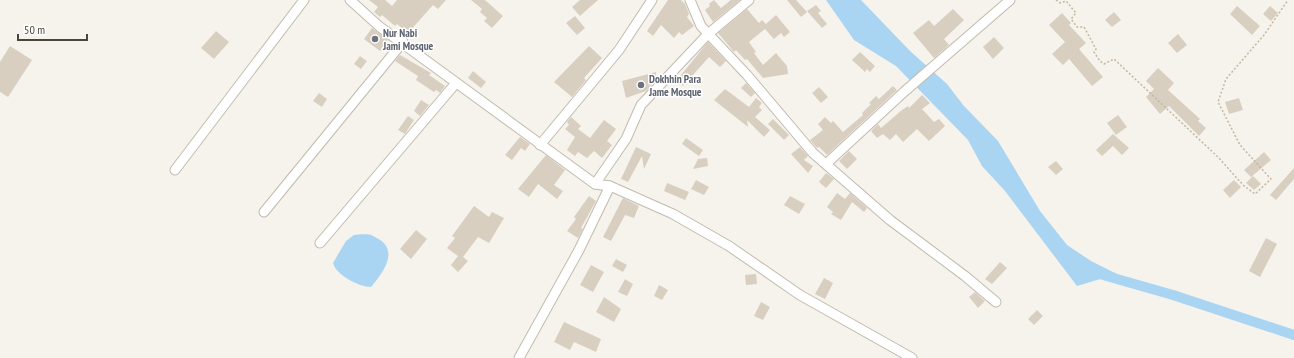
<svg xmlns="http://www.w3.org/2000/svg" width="1294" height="358" font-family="'PT Sans Narrow',sans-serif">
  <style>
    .water { fill: #a9d4f2 }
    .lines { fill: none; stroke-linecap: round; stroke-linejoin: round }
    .canal { stroke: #a9d4f2; stroke-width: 10 }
    .building { fill: #d8cfc1 }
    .street-casing { stroke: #c2bbae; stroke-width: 11 }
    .path { stroke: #c4b79f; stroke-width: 1.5; stroke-dasharray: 2 2; stroke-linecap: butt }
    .street { stroke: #fff; stroke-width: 9 }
    .worship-dot { fill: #6b7280; stroke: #fff; stroke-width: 1.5 }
    .labels { text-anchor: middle; stroke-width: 3; stroke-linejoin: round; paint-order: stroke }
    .worship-label { font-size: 11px; font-weight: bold; fill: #5b616d; stroke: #fff; text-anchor: start }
  </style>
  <rect width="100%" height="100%" fill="#f6f3ec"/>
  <!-- water -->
  <g class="water">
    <polygon points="826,0 861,0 910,51 947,84 964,106 998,141 1040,211 1067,245 1091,261 1117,274 1077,286 1005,191 982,166 968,140 896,66 854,40"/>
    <path d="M354,235C360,235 368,233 373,236C401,248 385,270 371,287C359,287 336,275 333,263L346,241Z"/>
  </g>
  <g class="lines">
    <!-- canal -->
    <polyline class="canal" points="1096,273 1173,295 1294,335"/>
  </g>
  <!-- building -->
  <g class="building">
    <polygon points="369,0 385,0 392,6 397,0 446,0 438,9 433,5 408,33 397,24 395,26 382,15 380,17 374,12 378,7"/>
    <polygon points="471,0 485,0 503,16 492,28 484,21 487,18 480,12 482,9"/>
    <polygon points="580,0 598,0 580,16 572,7"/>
    <polygon points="668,0 681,0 685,4 689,14 687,17 694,26 682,35 679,32 674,38 661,25 653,36 647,31"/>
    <polygon points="714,0 721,8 731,0 740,0 713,22 705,10 710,6 709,4"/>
    <polygon points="787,0 796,0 807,12 801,17"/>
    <polygon points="816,5 821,11 818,13 827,24 822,28 807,11"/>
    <polygon points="1237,6 1260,26 1252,35 1230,14"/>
    <polygon points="1270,6 1278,13 1271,21 1263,14"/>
    <polygon points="747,9 759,23 762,20 766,24 776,15 790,32 784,37 781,33 774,39 765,29 749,42 756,52 754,53 763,65 776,53 787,66 788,74 763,78 747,59 745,60 736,50 734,52 718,33"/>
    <polygon points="953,9 964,20 944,39 949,45 934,58 913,33 929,20 934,26"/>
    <polygon points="1114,12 1121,20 1112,27 1105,20"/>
    <polygon points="1062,13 1071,23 1069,25 1086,43 1079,49 1103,77 1092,86 1069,59 1063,65 1052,54 1065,42 1049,25"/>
    <polygon points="575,16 585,28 577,35 566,23"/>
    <polygon points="372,28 388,40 380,51 364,39"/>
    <polygon points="216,31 229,42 214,59 201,48"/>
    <polygon points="1178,34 1187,45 1177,53 1168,43"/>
    <polygon points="994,37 1004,48 993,59 983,47"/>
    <polygon points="708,42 726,61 720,67 709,57 683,86 676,81"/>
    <polygon points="10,46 32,60 8,97 0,92 0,62"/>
    <polygon points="589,46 602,58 584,78 586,80 572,97 554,82"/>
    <polygon points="860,52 875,66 870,72 867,69 865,72 852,60"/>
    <polygon points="400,55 431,73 429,75 445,86 440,93 436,90 434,92 416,80 418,76 395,61"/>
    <polygon points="360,56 367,61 361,69 354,64"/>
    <polygon points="1158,68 1174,83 1168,90 1200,119 1198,121 1206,128 1199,136 1169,106 1160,114 1146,97 1154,89 1146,81"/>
    <polygon points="473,71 486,82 481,88 468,78"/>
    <polygon points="656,72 655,81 646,91 626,98 622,81"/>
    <polygon points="746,83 755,93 751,97 741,88"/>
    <polygon points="893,86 897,90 827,155 819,147 817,148 810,140 823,130 818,124 825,117 831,123 833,121 843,132 863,115 862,113 871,104 869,103 876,96 879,99"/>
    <polygon points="819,87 828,97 821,103 812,93"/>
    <polygon points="725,89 749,107 756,98 762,103 759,107 762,110 755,117 770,130 764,137 747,120 748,127 714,100"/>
    <polygon points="319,93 327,99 322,107 313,101"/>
    <polygon points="922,95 930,103 922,109 934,122 939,119 945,126 929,141 917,129 903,142 896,134 890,140 883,134 877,138 871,131 878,124 881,128 902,110 908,106 909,108"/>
    <polygon points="1239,98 1243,110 1229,114 1225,102"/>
    <polygon points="421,100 429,105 420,116 414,111"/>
    <polygon points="1118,115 1127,127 1116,135 1107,123"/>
    <polygon points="408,116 414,120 405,134 398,130"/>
    <polygon points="571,117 581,126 578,129 590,138 604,120 616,129 607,141 612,145 602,158 594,151 587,158 578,152 575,156 567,150 575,137 565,129 569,125 567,122"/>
    <polygon points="773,119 789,135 784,140 768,124"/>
    <polygon points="1113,134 1129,148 1122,155 1113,146 1102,156 1096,150"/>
    <polygon points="520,137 530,144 525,151 521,148 512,160 505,155"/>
    <polygon points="686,138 703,150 699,156 682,144"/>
    <polygon points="636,147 651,154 644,169 642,156 628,182 621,179"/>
    <polygon points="800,147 808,156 804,160 813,166 808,173 791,154"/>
    <polygon points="849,151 857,159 847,169 839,161"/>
    <polygon points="1264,152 1271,160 1251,177 1244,170"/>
    <polygon points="546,155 565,170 554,185 563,191 557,199 538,184 529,197 518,189"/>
    <polygon points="707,158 708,166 693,169 698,159"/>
    <polygon points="1056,161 1063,169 1056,175 1048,167"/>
    <polygon points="1294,168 1294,179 1276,200 1270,195"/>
    <polygon points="826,173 834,179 826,188 819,182"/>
    <polygon points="1253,176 1261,184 1254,190 1246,183"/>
    <polygon points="696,180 709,187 704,195 691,189"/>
    <polygon points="1234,180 1241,187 1230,198 1223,190"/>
    <polygon points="667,183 689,192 685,200 664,191"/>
    <polygon points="837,193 845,199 850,193 867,208 864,212 852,202 841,220 831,214 833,212 827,207"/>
    <polygon points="589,196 596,201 581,228 583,229 578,238 567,231 576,219 574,217"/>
    <polygon points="790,196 805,204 799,214 784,205"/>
    <polygon points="623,198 639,206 634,218 625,215 611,241 603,237"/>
    <polygon points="474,206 489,217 492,212 504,218 489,243 478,237 463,257 468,261 458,272 451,265 458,256 447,248 455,238 452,236"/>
    <polygon points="416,230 427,239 411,259 400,249"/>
    <polygon points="1266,238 1277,244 1260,277 1249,271"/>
    <polygon points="616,259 627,265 623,272 612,266"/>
    <polygon points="1000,262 1007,268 992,284 985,279"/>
    <polygon points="591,265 604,272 593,292 580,285"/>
    <polygon points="756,274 757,284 746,285 745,275"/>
    <polygon points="824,278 833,283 825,299 815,294"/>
    <polygon points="625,279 633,284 627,296 618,292"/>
    <polygon points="659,285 668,290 662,300 654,296"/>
    <polygon points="975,292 985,301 978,308 969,297"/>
    <polygon points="604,297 621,309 614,322 596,312"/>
    <polygon points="761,302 770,307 763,320 754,316"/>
    <polygon points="1037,310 1043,316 1034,325 1028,319"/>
    <polygon points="564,322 601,339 596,352 574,342 570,350 554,342"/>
  </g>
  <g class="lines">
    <!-- street casing -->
    <g class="street-casing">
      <g id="street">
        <polyline points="350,0 380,27 595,184 610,186 673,214 729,246 800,295 912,358"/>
        <polyline points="690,0 701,26 747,75 813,153 890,220 965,276 996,302"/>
        <polyline points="540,145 619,50 652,0"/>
        <polyline points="826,164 905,91 1010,0"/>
        <polyline points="175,170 304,0"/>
        <polyline points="595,184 626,139 641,105 708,34 749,0"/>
        <polyline points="264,212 403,42"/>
        <polyline points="320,243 456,83"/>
        <polyline points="519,358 579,250 610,186"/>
      </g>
    </g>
    <!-- path -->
    <polyline class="path" points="1056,0 1060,3 1066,1 1076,13 1071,19 1077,27 1084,27 1096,49 1094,52 1100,61 1104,64 1114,59 1219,158 1243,185 1255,194 1271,179 1240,145 1218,102 1226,79 1264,35 1288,0"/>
    <!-- street -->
    <use href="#street" class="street"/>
  </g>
  <!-- markers -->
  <g class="worship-dot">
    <circle cx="375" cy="39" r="4"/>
    <circle cx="641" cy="85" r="4"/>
  </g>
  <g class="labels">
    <!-- worship labels -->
    <g class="worship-label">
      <text x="383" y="37">Nur Nabi<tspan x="383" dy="13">Jami Mosque</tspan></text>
      <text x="649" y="83">Dokhhin Para<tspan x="649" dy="13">Jame Mosque</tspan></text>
    </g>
  </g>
  <!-- scale -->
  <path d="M18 34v6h69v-6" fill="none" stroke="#4b4439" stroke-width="2"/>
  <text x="24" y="34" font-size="12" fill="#4b4439" stroke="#ffffff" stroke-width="3" paint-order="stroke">50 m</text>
</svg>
